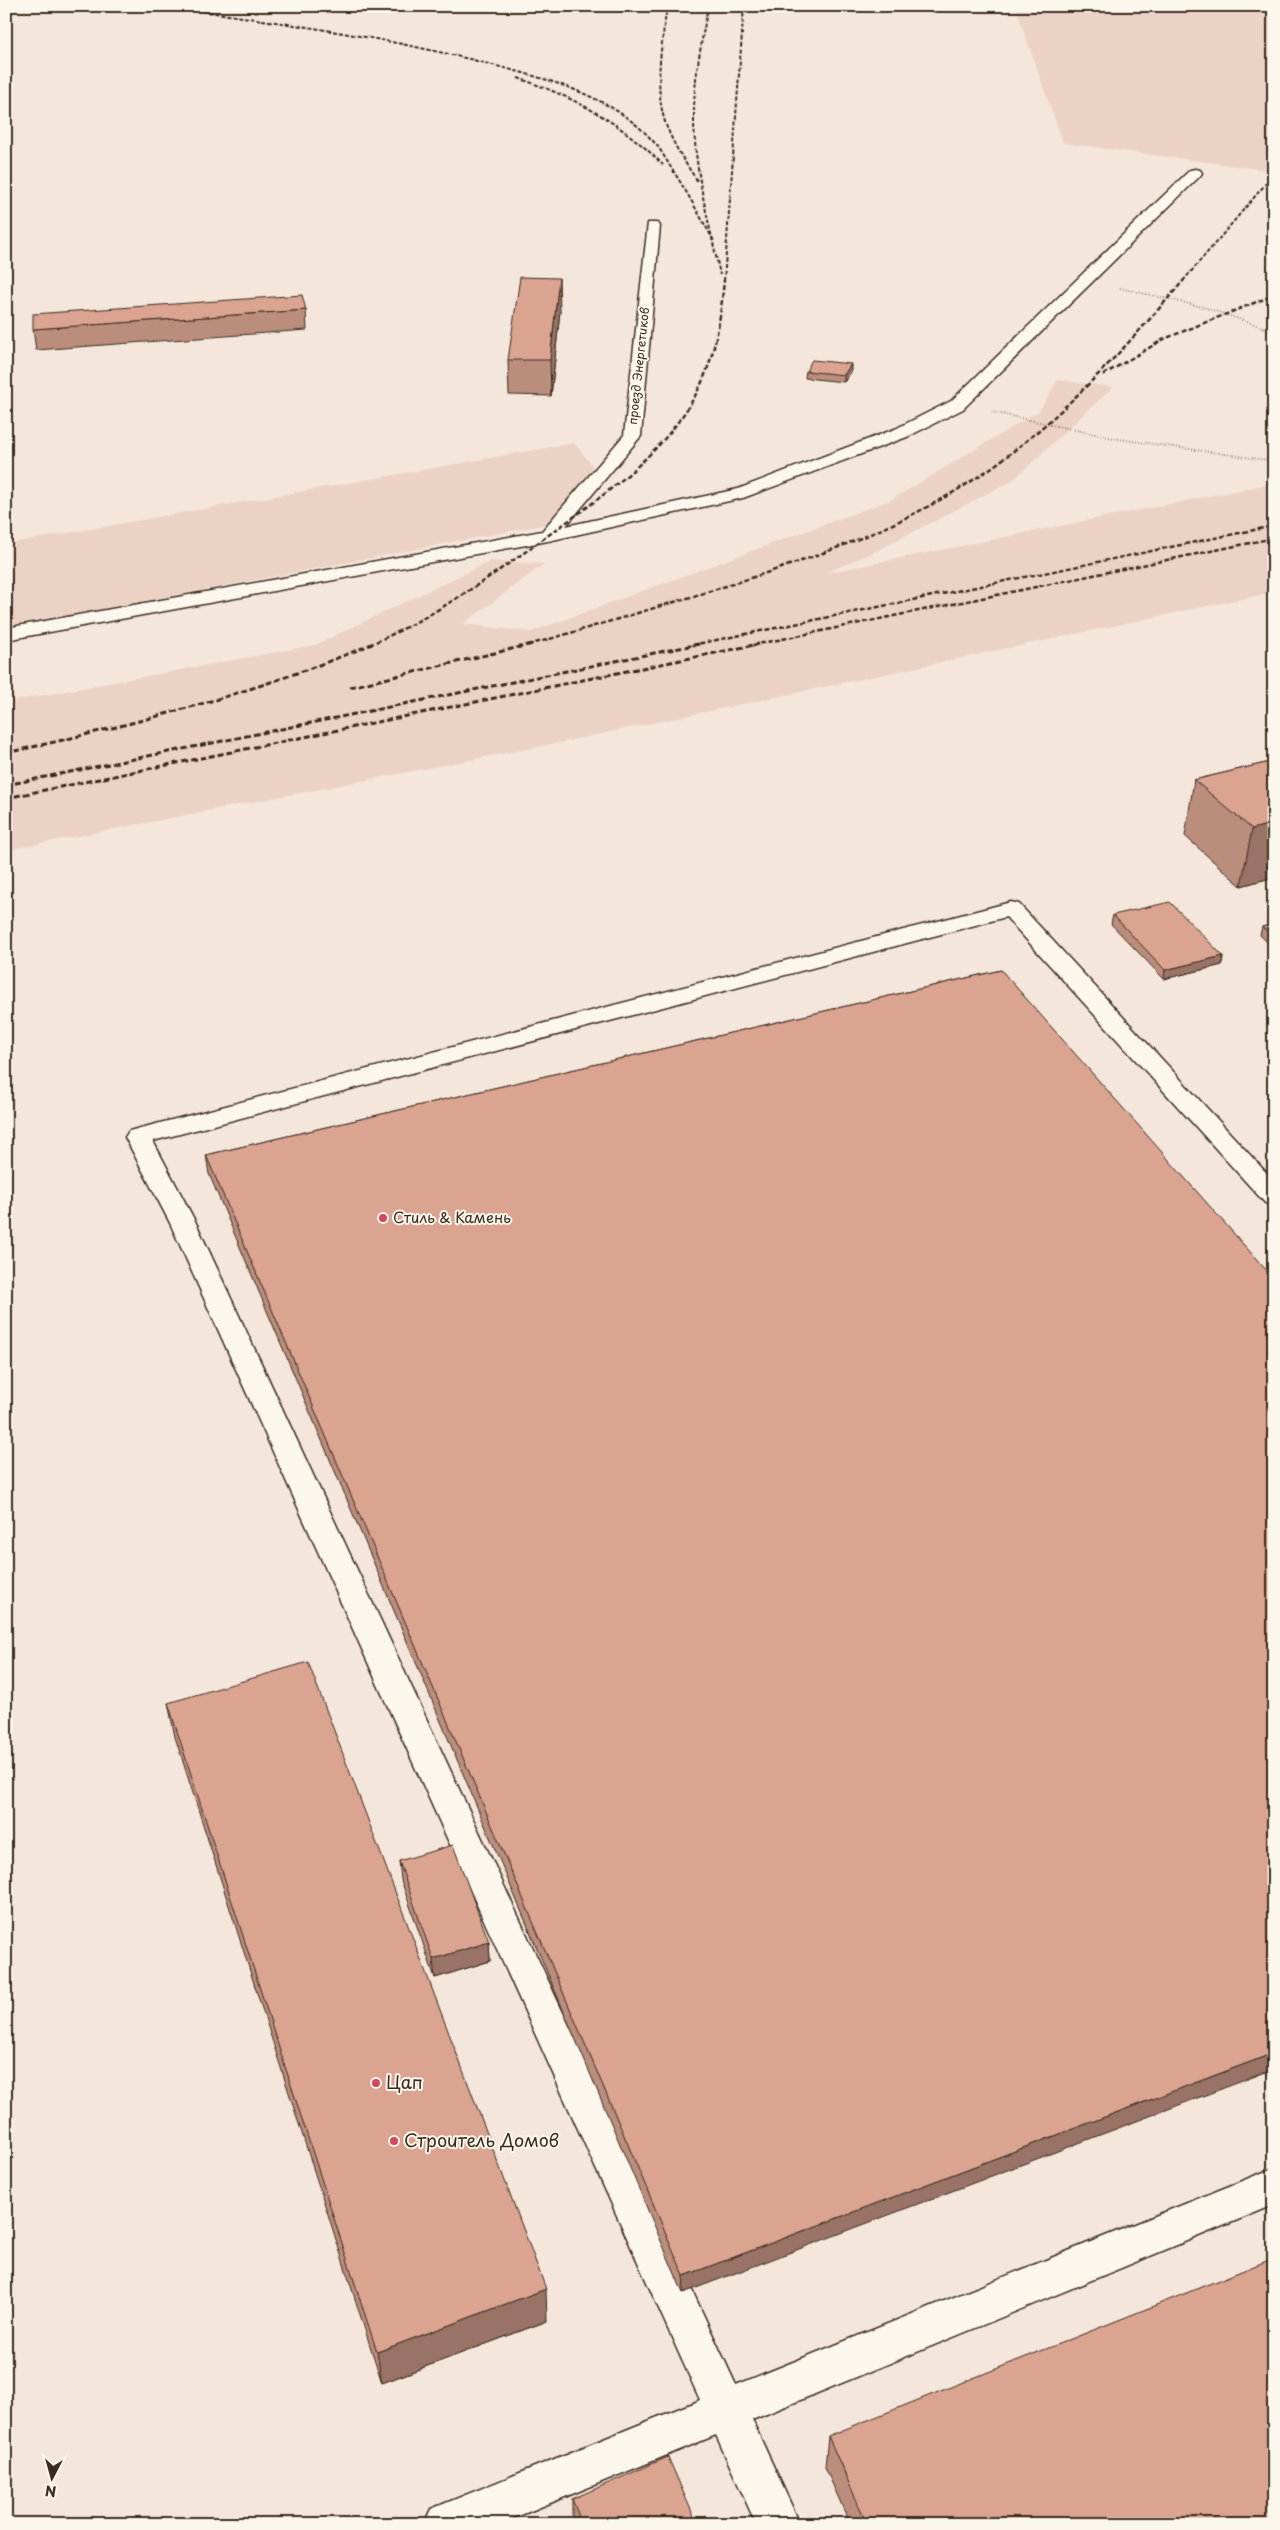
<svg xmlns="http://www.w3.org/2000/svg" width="1280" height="2530" font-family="'Playpen Sans',sans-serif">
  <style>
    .built { fill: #ecd2c4 }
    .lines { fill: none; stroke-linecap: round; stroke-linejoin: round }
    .minor-casing { stroke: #3b2a1e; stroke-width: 3 }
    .path { stroke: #3b2a1e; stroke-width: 2; stroke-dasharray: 0.5 2.5; stroke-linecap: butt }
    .minor { fill: #fbf7ec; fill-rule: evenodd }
    .rail-far2 { stroke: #3b2a1e; stroke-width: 2; stroke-dasharray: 4 2; stroke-linecap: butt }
    .rail-far1 { stroke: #3b2a1e; stroke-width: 2.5; stroke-dasharray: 5 2.5; stroke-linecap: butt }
    .rail { stroke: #3b2a1e; stroke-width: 3; stroke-dasharray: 6 3; stroke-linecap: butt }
    .wall { fill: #bb8d7d; stroke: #3b2a1e }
    .shaded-wall { fill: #997366; stroke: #3b2a1e }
    .building { fill: #daa491; stroke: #3b2a1e }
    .poi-dot { fill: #d1495b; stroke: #fbf7ec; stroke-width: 2 }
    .labels { text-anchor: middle; stroke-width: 4; stroke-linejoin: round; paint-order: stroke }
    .far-street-label { font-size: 12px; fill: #3b2a1e; stroke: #fbf7ec }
    .poi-label { font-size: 15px; fill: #3b2a1e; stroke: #fbf7ec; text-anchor: start }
    .near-poi-label { font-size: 18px; fill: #3b2a1e; stroke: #fbf7ec; text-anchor: start }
  </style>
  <rect width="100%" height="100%" fill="#f4e6da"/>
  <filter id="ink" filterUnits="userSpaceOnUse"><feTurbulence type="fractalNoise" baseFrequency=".02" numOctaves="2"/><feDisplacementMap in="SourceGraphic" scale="10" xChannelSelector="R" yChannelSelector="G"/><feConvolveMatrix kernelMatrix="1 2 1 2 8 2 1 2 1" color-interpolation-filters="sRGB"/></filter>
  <g filter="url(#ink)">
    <!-- built -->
    <g class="built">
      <polygon points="1015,6 1274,6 1274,171 1063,143"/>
      <polygon points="1058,380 1113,387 1012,481 876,551 826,573 1274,483 1274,592 563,742 6,850 6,702 315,645 491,561 544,564 463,624 531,632 891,500 1039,411"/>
      <polygon points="574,443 596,470 547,524 6,628 6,544"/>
    </g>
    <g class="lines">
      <!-- minor casing -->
      <g class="minor-casing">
        <g id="minor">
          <polygon points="1195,169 1200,170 1202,173 1200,176 963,409 907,437 743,498 548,541 6,640 6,628 542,531 624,435 648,223 658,223 660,226 641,436 566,526 738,489 895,429 951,401 1190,170"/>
          <polygon points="1011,902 1019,904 1274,1181 1274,1205 1265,1203 1006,917 153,1141 196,1223 736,2385 1274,2168 1274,2205 752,2420 800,2524 756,2524 716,2435 499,2524 424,2524 431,2509 700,2400 170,1223 125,1137 129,1131"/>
        </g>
      </g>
      <!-- path -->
      <g class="path">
        <polyline points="1120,288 1203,307 1274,331"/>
        <polyline points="992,412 1118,439 1274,461"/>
      </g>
      <!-- minor -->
      <use href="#minor" class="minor"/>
      <!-- rail-far2 -->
      <g class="rail-far2">
        <path d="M167,6C270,21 372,35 473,60C535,76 608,91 653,141C660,148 665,158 670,166C686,190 700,216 714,241"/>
        <path d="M667,6C662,44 653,87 666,125C674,146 686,164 698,182"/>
        <path d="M708,6C702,41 694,77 694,112C693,168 709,221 720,275"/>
        <path d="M518,78C574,97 621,122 663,165"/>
        <polyline points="724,281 744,6"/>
        <polyline points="1183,281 1274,174"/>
      </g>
      <!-- rail-far1 -->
      <g class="rail-far1">
        <polyline points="1103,375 1164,339 1274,295"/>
        <path d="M369,645C434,617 492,576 550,534C600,498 655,460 689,406C714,367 720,325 724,280"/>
        <path d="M528,645C583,630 637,613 691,597C793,565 899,532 988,470C1062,418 1125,348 1184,280"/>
        <polyline points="692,645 1274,526"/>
        <polyline points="753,645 1274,538"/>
      </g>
      <!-- rail -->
      <g class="rail">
        <polyline points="350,687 533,644"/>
        <path d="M6,753C131,725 253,694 372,644"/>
        <polyline points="6,785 699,644"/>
        <polyline points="6,798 759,644"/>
      </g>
    </g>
    <!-- wall -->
    <g class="wall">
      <polygon points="306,310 307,330 36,350 33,329"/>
      <polygon points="560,311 551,396 509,395 508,360"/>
      <polygon points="806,371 851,372 844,382 805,378"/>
      <polygon points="1274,761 1274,877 1241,886 1185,836 1194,780"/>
      <polygon points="1113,915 1223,956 1222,965 1164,979 1111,924"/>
      <polygon points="1274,924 1274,949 1260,935 1262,927"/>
      <polygon points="1001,970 683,2293 209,1174 206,1155"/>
      <polygon points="168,1703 547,2321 382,2383 175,1737"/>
      <polygon points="399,1861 489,1942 490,1961 435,1978 401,1880"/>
      <polygon points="828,2436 1274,2524 850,2524 825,2467"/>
      <polygon points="572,2499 697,2524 576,2524 572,2516"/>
    </g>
    <!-- shaded-wall -->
    <g class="shaded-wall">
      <polygon points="559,278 560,311 551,396 550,360"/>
      <polygon points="851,364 851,372 844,382 844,375"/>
      <polygon points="1274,823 1274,877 1241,886 1252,829"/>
      <polygon points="1223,956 1222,965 1164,979 1165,970"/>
      <polygon points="489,1942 490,1961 435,1978 433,1959"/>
      <polygon points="1274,2053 1274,2069 683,2293 684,2276"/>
      <polygon points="546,2289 547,2321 382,2383 377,2352"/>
    </g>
    <!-- building -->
    <g class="building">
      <polygon points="520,277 559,278 550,360 508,360"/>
      <polygon points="302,295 306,310 33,329 33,314"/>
      <polygon points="812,360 851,364 844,375 806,371"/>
      <polygon points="1274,761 1274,823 1252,829 1194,780"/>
      <polygon points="1170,902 1223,956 1165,970 1113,915"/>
      <polygon points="1274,924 1274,938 1262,927"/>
      <polygon points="1001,970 1274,1279 1274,2053 684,2276 206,1155"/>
      <polygon points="308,1662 546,2289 377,2352 168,1703"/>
      <polygon points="453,1845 489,1942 433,1959 399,1861"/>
      <polygon points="1274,2258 1274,2524 867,2524 828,2436"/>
      <polygon points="668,2457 697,2524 582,2524 572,2499"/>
    </g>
  </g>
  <!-- markers -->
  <g class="poi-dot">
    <circle cx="383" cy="1218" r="5"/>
    <circle cx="376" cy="2083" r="5"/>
    <circle cx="394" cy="2141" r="5"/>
  </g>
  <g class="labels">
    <!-- far-street labels -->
    <g class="far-street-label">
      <text transform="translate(639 366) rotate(-84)" y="4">проезд Энергетиков</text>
    </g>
    <!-- poi labels -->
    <g class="poi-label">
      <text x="393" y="1223">Стиль &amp; Камень</text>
    </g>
    <!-- near-poi labels -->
    <g class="near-poi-label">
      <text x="386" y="2089">Цап</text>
      <text x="404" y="2147">Строитель Домов</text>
    </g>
  </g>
  <!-- margin -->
  <rect width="1280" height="2530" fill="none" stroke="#fbf7ec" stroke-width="25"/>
  <rect x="12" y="12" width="1255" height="2505" fill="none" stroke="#3b2a1e" stroke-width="2" filter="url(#ink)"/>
  <!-- north arrow -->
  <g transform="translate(52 2478) rotate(186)" stroke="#fbf7ec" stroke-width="4" paint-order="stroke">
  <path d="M0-4L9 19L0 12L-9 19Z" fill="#3b2a1e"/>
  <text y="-8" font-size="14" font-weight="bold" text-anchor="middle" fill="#3b2a1e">N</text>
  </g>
</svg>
